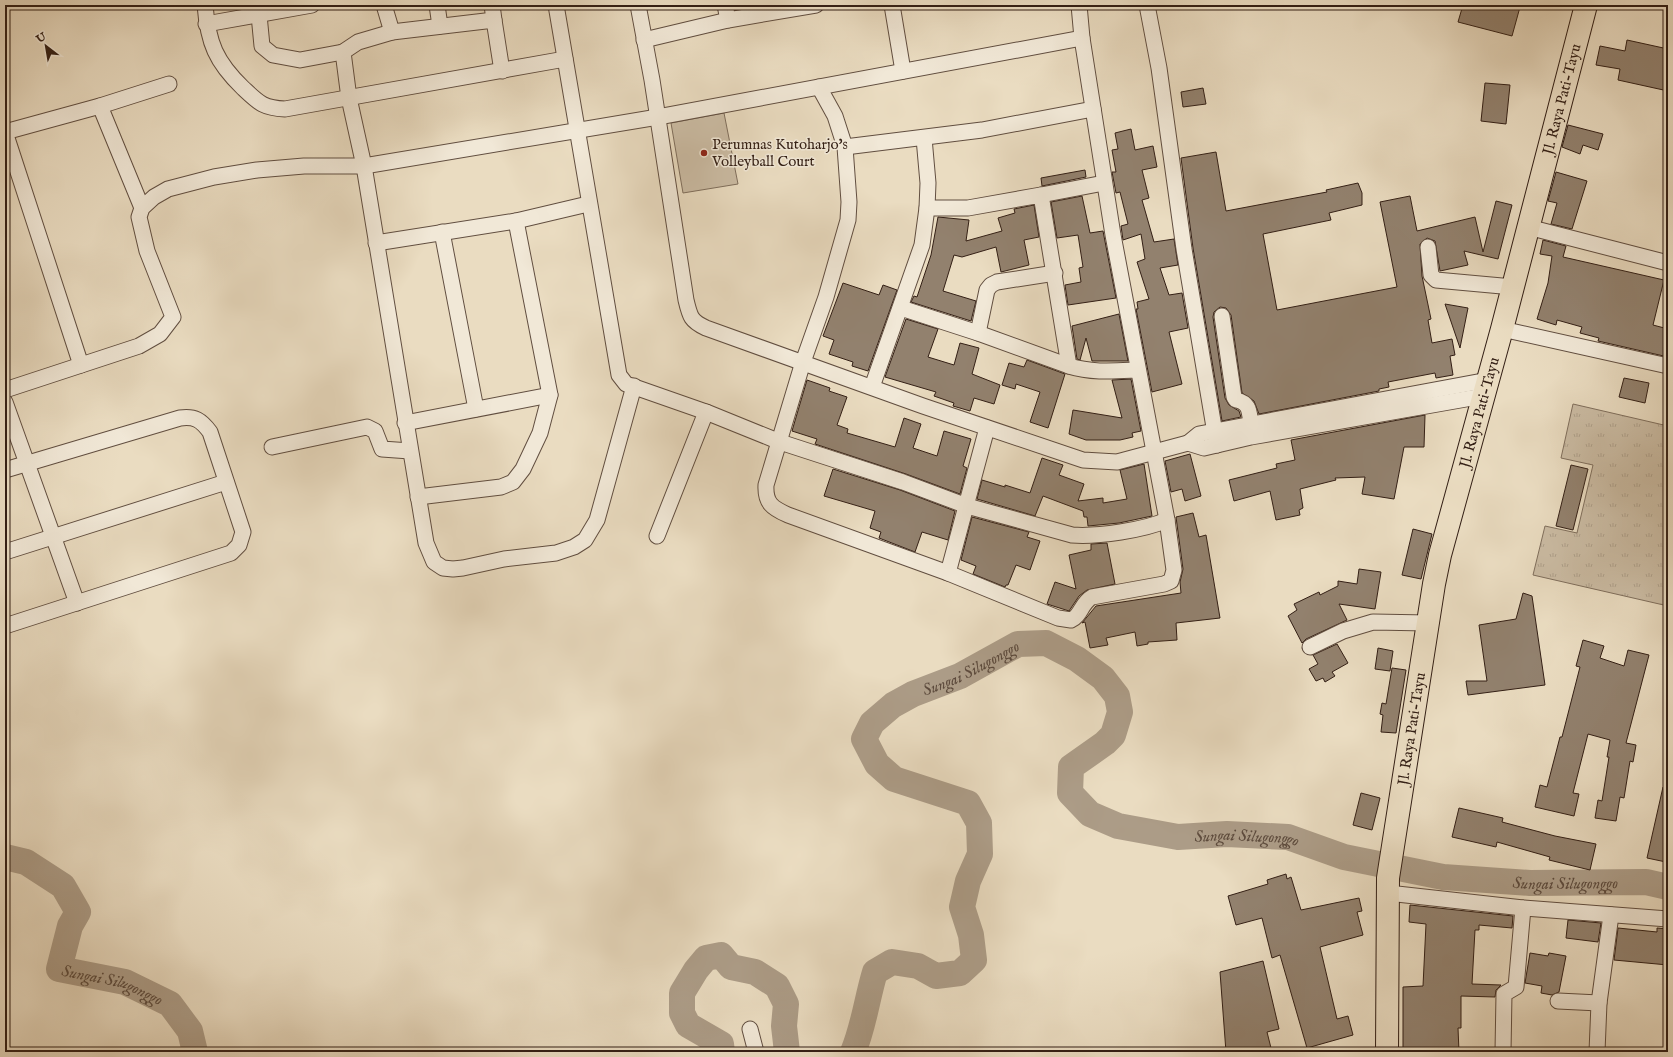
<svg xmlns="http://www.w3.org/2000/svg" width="1673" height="1057" font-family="'IM FELL English',serif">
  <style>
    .grass { fill: url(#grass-tufts); stroke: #7f6e5c }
    .pitch { fill: #cbbca4; stroke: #7f6e5c }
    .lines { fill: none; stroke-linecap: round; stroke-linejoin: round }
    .river { stroke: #ac9c87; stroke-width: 26 }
    .building { fill: #92816e; stroke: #331f15 }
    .street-casing { stroke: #614e40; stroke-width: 17 }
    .primary-casing { stroke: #331f15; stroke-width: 24 }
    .street { stroke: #f1e8d7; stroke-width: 15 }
    .primary { stroke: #eadcc1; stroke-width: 22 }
    .poi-dot { fill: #8f2418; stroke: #f1e8d7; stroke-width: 1.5 }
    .labels { text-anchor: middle; stroke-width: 3; stroke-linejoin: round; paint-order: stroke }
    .street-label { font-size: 15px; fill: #331f15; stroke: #f1e8d7 }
    .poi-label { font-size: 15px; fill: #331f15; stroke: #f1e8d7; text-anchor: start }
    .water-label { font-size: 16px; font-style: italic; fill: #5d4b3d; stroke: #f1e8d7 }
  </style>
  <defs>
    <pattern id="grass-tufts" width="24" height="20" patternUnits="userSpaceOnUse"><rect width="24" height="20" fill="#cbbca4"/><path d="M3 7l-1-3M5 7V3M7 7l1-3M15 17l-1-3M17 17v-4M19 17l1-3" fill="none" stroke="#afa18c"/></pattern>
  </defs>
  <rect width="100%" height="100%" fill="#eadcc1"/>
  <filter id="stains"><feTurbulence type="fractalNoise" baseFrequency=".005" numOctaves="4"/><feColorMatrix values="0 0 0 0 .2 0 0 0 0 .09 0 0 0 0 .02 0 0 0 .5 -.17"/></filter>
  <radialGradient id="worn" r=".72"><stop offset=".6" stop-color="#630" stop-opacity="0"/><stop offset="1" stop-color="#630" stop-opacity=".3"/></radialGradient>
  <!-- grass -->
  <polygon class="grass" points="1573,404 1668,426 1668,606 1533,575 1545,526 1577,533 1593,465 1561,458"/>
  <!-- pitch -->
  <polygon class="pitch" points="724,113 738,184 683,193 671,123"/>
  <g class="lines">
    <!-- river -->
    <g class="river">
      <path id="s1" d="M5,857L26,862L63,886L78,912L70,926L59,969L125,982L170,1004L190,1031L195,1052"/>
      <polyline points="722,1052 721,1044 688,1025 682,1013 682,993 696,970 706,958 721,955 731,967 755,972 777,986 786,1004 784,1026 787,1052"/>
      <path id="s2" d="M853,1052C864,1026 867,998 875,972L892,962L918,966L936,976L960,973L974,960L971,935L962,907L968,881L980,854L979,823L968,803L894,779L877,764L864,739L872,723L893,705L913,694L960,676L1018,644L1046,643L1077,659L1103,678L1117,696L1120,712L1113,735L1105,743L1071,767L1070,793L1090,814L1118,826L1178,837L1227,834L1288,837L1344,857L1443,877L1530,883L1646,882L1668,887"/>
    </g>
  </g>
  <!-- building -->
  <g class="building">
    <polygon points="1463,5 1511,5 1520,7 1512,36 1458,22"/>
    <polygon points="1627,40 1668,49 1668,91 1618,80 1620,69 1596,65 1600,46 1625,51"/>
    <polygon points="1485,83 1510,85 1506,124 1481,121"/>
    <polygon points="1203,88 1206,104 1183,107 1181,92"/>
    <polygon points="1568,125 1603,134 1598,150 1583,145 1580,154 1562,147"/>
    <polygon points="1131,129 1135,150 1153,146 1157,167 1142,170 1149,198 1142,200 1154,242 1174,239 1178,265 1160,268 1169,295 1182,293 1188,328 1169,332 1182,384 1152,392 1136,309 1138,309 1137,302 1149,299 1137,262 1145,259 1141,234 1123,240 1121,226 1128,224 1120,192 1116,193 1112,172 1116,172 1112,150 1118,149 1115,133"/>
    <polygon points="1216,152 1226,211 1327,192 1326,190 1358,183 1362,193 1362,205 1329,213 1331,220 1263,234 1277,310 1397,287 1380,202 1410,196 1417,231 1475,217 1483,252 1496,201 1512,205 1498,259 1464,251 1468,265 1440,271 1435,241 1427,238 1420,244 1422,276 1431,319 1428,320 1432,343 1452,339 1455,355 1450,356 1453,375 1436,378 1435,373 1388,382 1389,387 1379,389 1379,391 1259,414 1254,401 1242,393 1231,315 1226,308 1220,307 1214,312 1213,317 1225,398 1229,405 1239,411 1241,417 1222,421 1193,248 1181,158"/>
    <polygon points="1085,170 1086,177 1042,186 1041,178"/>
    <polygon points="1556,172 1587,181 1572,229 1551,224 1557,203 1548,201"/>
    <polygon points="1082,196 1090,233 1103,231 1116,298 1068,305 1065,285 1081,282 1079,268 1083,267 1078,235 1057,238 1051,202"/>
    <polygon points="1034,205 1039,237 1024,240 1029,265 1001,272 996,247 962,257 954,255 943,291 976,301 971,321 911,302 914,296 917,297 931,255 938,217 969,220 966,241 1002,231 998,218 1015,213 1014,209"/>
    <polygon points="1543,240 1566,246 1563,257 1664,280 1653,325 1668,329 1668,357 1598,341 1599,338 1580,333 1582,327 1557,320 1556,325 1537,319 1548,283 1552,256 1540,254"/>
    <polygon points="843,283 879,295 883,285 897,290 868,371 852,366 853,362 829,354 834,340 823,336"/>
    <polygon points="1445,304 1468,308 1460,348"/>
    <polygon points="1119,314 1128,361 1092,361 1086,338 1080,360 1077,359 1072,326"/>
    <polygon points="906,319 938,329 928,357 954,365 960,343 979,348 972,374 1000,385 994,404 974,398 970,411 953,406 954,403 934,396 936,392 885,377"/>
    <polygon points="1027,360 1065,374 1048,428 1030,422 1040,392 1016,384 1015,389 1002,385 1009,363 1024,367"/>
    <polygon points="1624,378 1649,383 1645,403 1619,397"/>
    <polygon points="1131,379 1141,431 1132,433 1133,437 1120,440 1086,440 1069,434 1073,410 1122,418 1112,380"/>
    <polygon points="807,380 830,388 829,391 847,397 837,425 848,429 847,433 895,447 904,418 921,424 913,448 937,456 944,431 971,439 963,466 967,468 960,494 906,474 815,444 817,439 792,431"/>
    <polygon points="1425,415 1424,447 1404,447 1394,499 1362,494 1365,477 1335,478 1336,480 1300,489 1303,508 1299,510 1300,515 1276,520 1270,491 1234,501 1229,480 1277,468 1276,464 1295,460 1291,440"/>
    <polygon points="1190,454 1201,496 1185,501 1182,489 1171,492 1165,461"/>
    <polygon points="1042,458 1063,465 1059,475 1084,484 1078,501 1103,498 1103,503 1127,499 1120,470 1144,464 1152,516 1119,523 1088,526 1087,517 1084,517 1083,511 1043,496 1035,516 977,499 982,480 1005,487 1005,485 1030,493"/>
    <polygon points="1571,465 1588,469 1573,530 1556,526"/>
    <polygon points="833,469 900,490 955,511 948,540 922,532 915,552 879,538 881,532 870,528 875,511 824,496"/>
    <polygon points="1193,513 1199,537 1206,535 1220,618 1176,623 1177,640 1148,642 1148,644 1137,646 1135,632 1106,638 1108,645 1090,648 1085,622 1082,623 1096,606 1181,593 1180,582 1183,569 1176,517"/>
    <polygon points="972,517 1029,532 1027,537 1040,541 1030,570 1016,565 1008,585 1006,585 1005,587 973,574 976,566 961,560"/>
    <polygon points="1413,529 1432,534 1421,579 1402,575"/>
    <polygon points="1107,543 1115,584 1087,590 1079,596 1069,611 1047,604 1055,582 1076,589 1069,555 1091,550 1091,544"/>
    <polygon points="1359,569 1381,572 1375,609 1339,604 1347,620 1306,639 1302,643 1288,616 1297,610 1294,604 1319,592 1320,595 1338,586 1338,581 1357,584"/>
    <polygon points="1523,593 1532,596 1545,685 1468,695 1466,681 1487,681 1479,625 1516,619"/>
    <polygon points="1583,640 1604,646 1600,658 1624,666 1628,650 1649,655 1626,743 1636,745 1633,762 1630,761 1624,798 1620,797 1616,821 1595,818 1598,800 1602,801 1609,757 1607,757 1610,740 1588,734 1573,793 1579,794 1574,816 1535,807 1540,785 1547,787 1560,737 1562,737 1580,667 1576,666"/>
    <polygon points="1337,644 1348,663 1332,672 1335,676 1325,682 1323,678 1316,681 1309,669 1318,664 1313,655"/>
    <polygon points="1378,648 1393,651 1390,671 1375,669"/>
    <polygon points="1392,668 1406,670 1396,733 1381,732 1383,715 1380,714 1382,703 1386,704"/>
    <polygon points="1663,787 1668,788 1668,854 1666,862 1647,858"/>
    <polygon points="1361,793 1380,798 1372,830 1353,825"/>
    <polygon points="1459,808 1503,818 1502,822 1555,836 1596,844 1590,870 1549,860 1550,857 1497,842 1496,847 1452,837"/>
    <polygon points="1286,874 1287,879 1291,877 1301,910 1359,898 1362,911 1357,912 1363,935 1320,947 1337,1019 1348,1016 1353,1035 1307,1048 1280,955 1272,958 1262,918 1236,925 1228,896 1268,884 1267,880"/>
    <polygon points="1410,905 1513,916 1512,928 1479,925 1479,930 1475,930 1472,984 1501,985 1496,990 1495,997 1461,996 1461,1028 1458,1028 1459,1052 1403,1052 1403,987 1423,986 1426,924 1409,922"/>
    <polygon points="1568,920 1601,923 1598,942 1566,938"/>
    <polygon points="1618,928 1657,932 1657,928 1668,929 1668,965 1614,960"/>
    <polygon points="1530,953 1548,956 1549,953 1566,956 1559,992 1552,995 1541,993 1542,986 1525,983"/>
    <polygon points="1263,961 1279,1029 1267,1032 1272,1052 1226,1052 1220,972"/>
  </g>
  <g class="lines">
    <!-- street casing -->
    <g class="street-casing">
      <g id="street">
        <path d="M205,5C208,43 216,62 243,88C259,103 263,108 285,109L565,59"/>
        <polyline points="384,5 392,32"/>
        <polyline points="437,5 440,26"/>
        <polyline points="492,5 494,20"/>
        <path d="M556,5L619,375L626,384L706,412L780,442L903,482L967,506L1072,535C1098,537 1144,530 1167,520"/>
        <path d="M638,5L652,80L686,300C690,317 691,321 706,328L923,406L1083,460L1117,462L1188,443L1199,434L1488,380"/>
        <polyline points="725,5 728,20"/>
        <polyline points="892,5 903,71"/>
        <polyline points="1147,5 1159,68 1184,249 1217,445"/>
        <polyline points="259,15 262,46 273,55 300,60 343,52 358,42 392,32 494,20 502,71"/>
        <polyline points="206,24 312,5"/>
        <polyline points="644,40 728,20 816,5"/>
        <polyline points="343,52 349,98 364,166 426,543 434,562 443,568 453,569 463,568 504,559 556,553 574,547 585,540 597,520 634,386"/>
        <path d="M819,87L835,116L845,147L849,202L848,220L826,297L803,362L766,485C765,503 772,508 788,515L948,573L1058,618L1071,620C1081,616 1081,603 1092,597L1164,584L1171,581L1174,570L1167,520L1113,235L1082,38L1079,5"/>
        <polyline points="100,106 169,84"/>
        <polyline points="5,132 81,365"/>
        <polyline points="5,132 100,106 142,208"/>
        <polyline points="845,147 982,130 1093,109"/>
        <polyline points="1041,195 1104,183"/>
        <path d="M927,208H968L1041,195L1069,366C1092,373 1114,371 1138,370"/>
        <polyline points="1528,227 1668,263"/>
        <polyline points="442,232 476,409"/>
        <polyline points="376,243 516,221 588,204"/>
        <polyline points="1428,247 1431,275 1436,280 1513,287"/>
        <polyline points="901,308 978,333 1069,366"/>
        <path d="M1222,316L1234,397L1236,400C1250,403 1249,411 1251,424"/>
        <polyline points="1502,329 1668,366"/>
        <polyline points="978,333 987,290 991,285 997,282 1055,273"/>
        <polyline points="872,387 922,245 927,208 928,183 924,138"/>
        <polyline points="5,390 139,346 160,334 173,317 147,251 139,217 142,208 154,197 168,189 214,177 257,170 304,166 364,166 658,117 1082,38"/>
        <polyline points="5,402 77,603"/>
        <polyline points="405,423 550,395"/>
        <polyline points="1188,443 1204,448 1251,437 1483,396"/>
        <polyline points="272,447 367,427 375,431 382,449 410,451"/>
        <path d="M5,470L180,418C195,416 201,420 210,432L243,532L239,545L231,553L5,626"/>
        <polyline points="418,497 501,487 513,482 523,469 540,433 550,395 516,221"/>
        <polyline points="657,536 706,412"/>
        <polyline points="5,552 226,482"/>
        <polyline points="948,573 987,428"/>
        <polyline points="1310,647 1343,631 1373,622 1428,623"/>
        <polyline points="1388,893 1523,908 1668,919"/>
        <polyline points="1558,1001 1599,1003"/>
        <polyline points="750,1029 756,1052"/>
        <polyline points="1503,1052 1504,994 1516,987 1523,908"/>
        <polyline points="1597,1052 1599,1003 1611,915"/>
      </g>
    </g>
    <!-- primary casing -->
    <g class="primary-casing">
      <g id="primary">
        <path id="s3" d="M1387,1052L1388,878L1434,584L1440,555L1502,329L1586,5"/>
      </g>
    </g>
    <!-- street -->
    <use href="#street" class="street"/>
    <!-- primary -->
    <use href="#primary" class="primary"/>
  </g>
  <!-- markers -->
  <circle class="poi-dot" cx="704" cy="153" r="4"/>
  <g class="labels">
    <!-- street labels -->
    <g class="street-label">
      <text dy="5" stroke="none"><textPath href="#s3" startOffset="973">Jl. Raya Pati-Tayu</textPath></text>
      <text dy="5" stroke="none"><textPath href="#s3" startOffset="649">Jl. Raya Pati-Tayu</textPath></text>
      <text dy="5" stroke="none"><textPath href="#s3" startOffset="325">Jl. Raya Pati-Tayu</textPath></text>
    </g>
    <!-- poi labels -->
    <g class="poi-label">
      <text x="712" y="149">Perumnas Kutoharjo's<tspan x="712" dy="17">Volleyball Court</tspan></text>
    </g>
    <!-- water labels -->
    <g class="water-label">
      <text dy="6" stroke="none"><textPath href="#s2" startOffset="618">Sungai Silugonggo</textPath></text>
      <text dy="6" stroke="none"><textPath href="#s2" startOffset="1098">Sungai Silugonggo</textPath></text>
      <text dy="6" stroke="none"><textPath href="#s2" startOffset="1422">Sungai Silugonggo</textPath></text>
      <text dy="6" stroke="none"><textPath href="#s1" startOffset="212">Sungai Silugonggo</textPath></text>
    </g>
  </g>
  <!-- margin -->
  <rect width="1673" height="1057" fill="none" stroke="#eadcc1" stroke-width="20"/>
  <rect x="6" y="6" width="1661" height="1045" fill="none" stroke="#331f15" stroke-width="2"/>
  <rect x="10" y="10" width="1653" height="1037" fill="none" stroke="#331f15"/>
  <!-- north arrow -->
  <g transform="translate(46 46) rotate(329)" stroke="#f1e8d7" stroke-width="3" paint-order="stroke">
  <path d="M0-3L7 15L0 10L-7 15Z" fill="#331f15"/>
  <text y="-6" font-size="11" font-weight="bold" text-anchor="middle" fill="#331f15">U</text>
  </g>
  <rect width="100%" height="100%" filter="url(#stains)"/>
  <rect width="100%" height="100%" fill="url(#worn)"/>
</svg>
